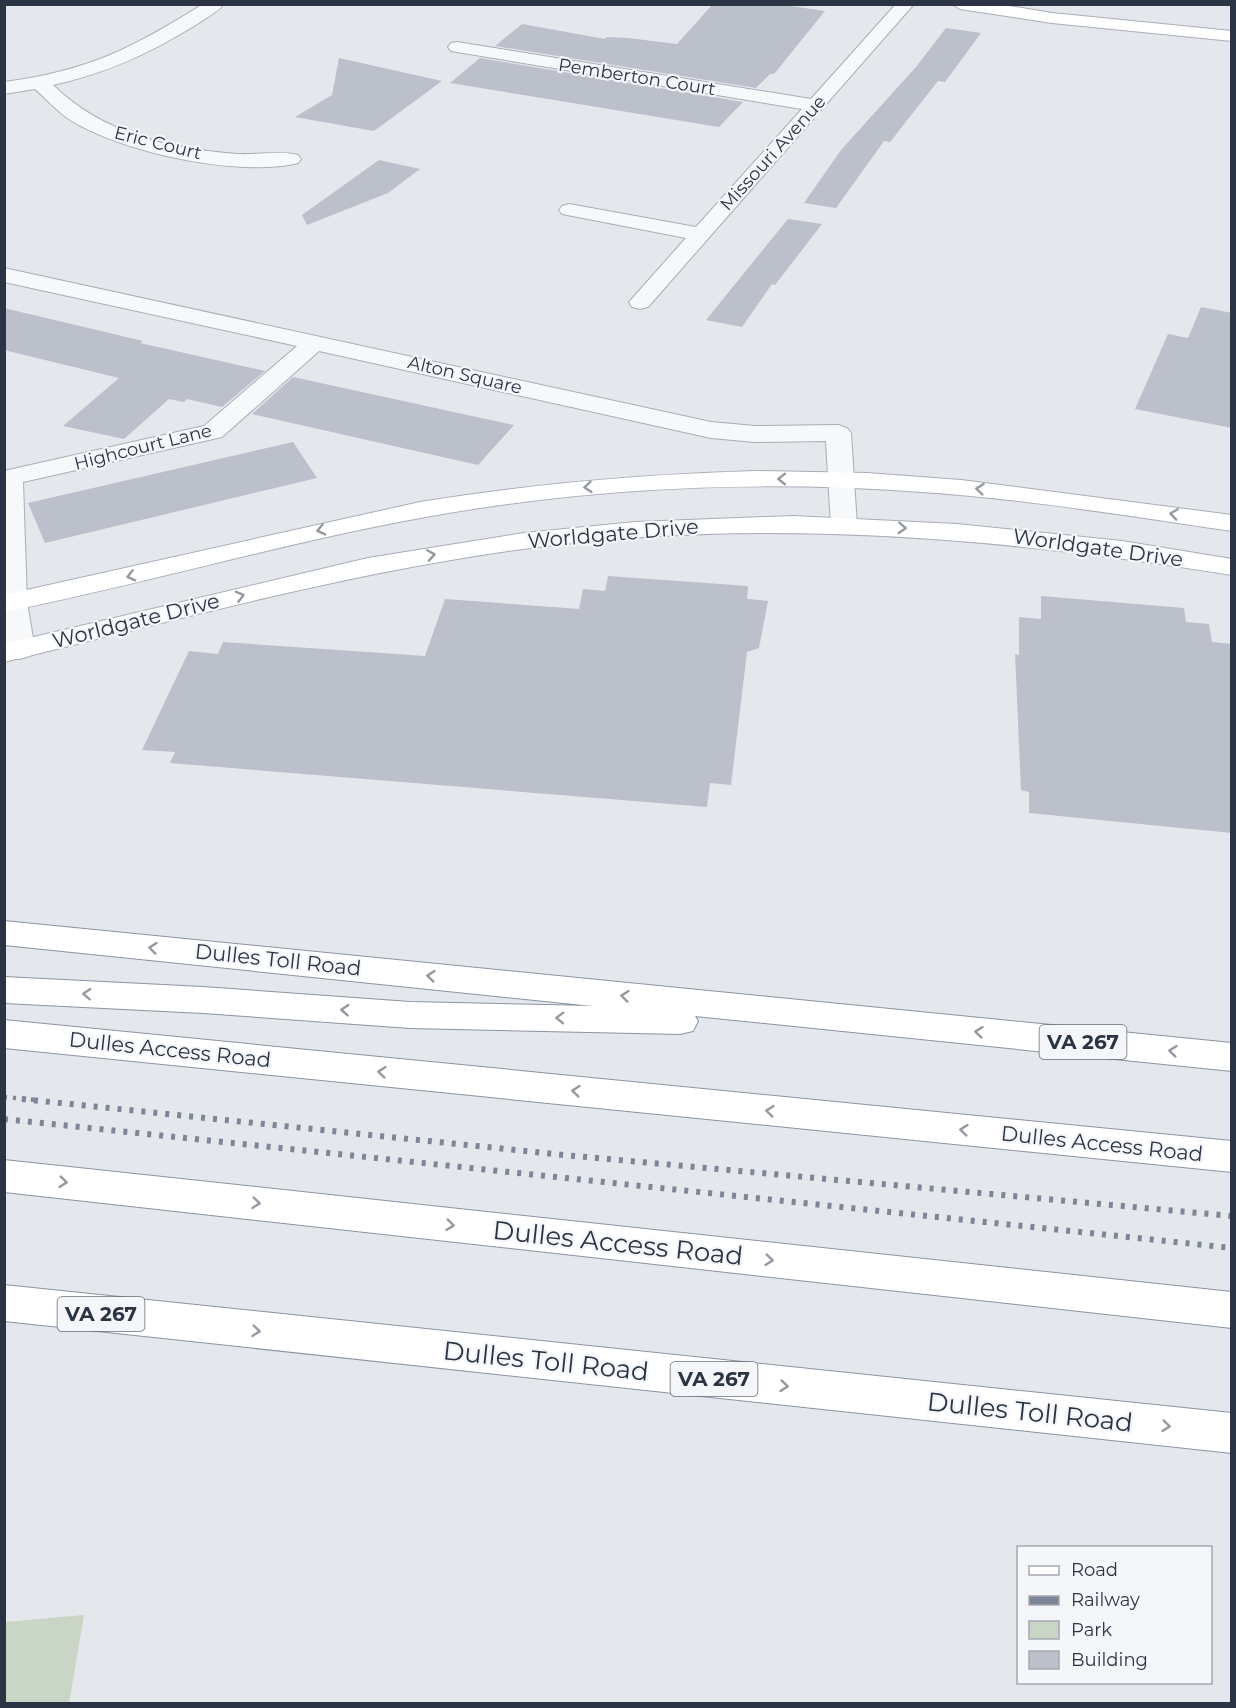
<svg xmlns="http://www.w3.org/2000/svg" width="1236" height="1708" font-family="Montserrat,sans-serif">
  <style>
    .green { fill: #c9d6c5 }
    .building { fill: #bbc0ca }
    .lines { fill: none; stroke-linecap: round; stroke-linejoin: round }
    .street-casing { stroke: #a9aeb7; stroke-width: 2 }
    .secondary-casing { stroke: #a9aeb7; stroke-width: 2 }
    .highway-casing { stroke: #8b94a3; stroke-width: 2 }
    .street { fill: #f7f8fa; fill-rule: evenodd }
    .secondary { fill: #fff; fill-rule: evenodd }
    .highway { fill: #fff; fill-rule: evenodd }
    .rail-far1 { stroke: #7d8696; stroke-width: 4.5; stroke-dasharray: 3 6; stroke-linecap: butt }
    .rail { stroke: #7d8696; stroke-width: 6; stroke-dasharray: 4 8; stroke-linecap: butt }
    .oneway { stroke: #959aa2 }
    .labels { text-anchor: middle; stroke-width: 4.5; stroke-linejoin: round; paint-order: stroke }
    .far-street-label { font-size: 18px; fill: #2b3445; stroke: #f4f6f9 }
    .shield { fill: #f4f6f9; stroke: #676e7b; stroke-width: 1.5 }
    .shield-label { font-size: 20px; font-weight: bold; fill: #2b3445 }
    .street-label { font-size: 21px; fill: #2b3445; stroke: #f4f6f9 }
    .near-street-label { font-size: 26px; fill: #2b3445; stroke: #f4f6f9 }
  </style>
  <rect width="100%" height="100%" fill="#e4e7ec"/>
  <!-- green -->
  <polygon class="green" points="84,1615 69,1703 5,1703 5,1622"/>
  <!-- building -->
  <g class="building">
    <polygon points="713,4 777,4 825,11 774,74 770,74 756,88 495,46 522,24 605,39 607,37 628,38 677,44"/>
    <polygon points="946,28 981,33 945,82 938,81 890,142 884,141 836,208 804,203 841,150 916,67"/>
    <polygon points="339,58 442,81 374,131 295,117 332,95"/>
    <polygon points="480,58 743,102 719,127 450,83"/>
    <polygon points="379,160 420,169 388,193 307,225 302,215"/>
    <polygon points="788,219 822,224 775,285 772,284 742,327 706,320"/>
    <polygon points="1201,307 1232,313 1232,428 1135,409 1168,334 1188,338"/>
    <polygon points="4,308 143,341 140,343 265,371 222,407 187,399 184,402 169,399 124,439 63,426 119,378 4,350"/>
    <polygon points="293,377 514,425 478,465 252,414"/>
    <polygon points="293,442 317,478 45,543 28,503"/>
    <polygon points="608,576 748,586 747,599 768,601 759,648 747,652 731,785 710,783 707,807 170,763 175,752 142,750 189,651 218,654 223,642 425,656 445,599 579,609 583,589 605,591"/>
    <polygon points="1041,596 1184,608 1186,622 1209,624 1212,642 1232,644 1232,833 1029,813 1029,792 1021,790 1015,654 1019,655 1019,617 1041,619"/>
  </g>
  <g class="lines">
    <!-- street casing -->
    <g class="street-casing">
      <g id="street">
        <path d="M203,4H224C217,13 204,19 194,26C149,54 104,74 53,85C103,134 170,149 238,154C258,155 280,150 298,155L301,159L298,163C239,178 121,152 70,120C57,111 46,99 35,89L4,94V82C88,71 133,48 203,4Z"/>
        <polygon points="896,4 914,4 648,307 640,309 632,307 629,302 686,238 562,214 559,210 562,206 569,204 696,227 802,109 457,52 451,51 448,47 451,43 457,42 811,99"/>
        <polygon points="4,268 711,422 755,426 838,425 847,428 851,433 857,526 853,532 844,534 835,532 831,526 826,441 755,442 711,438 319,351 222,437 23,482 27,602 35,650 30,656 20,659 10,656 4,643 4,471 204,426 297,346 4,282"/>
      </g>
    </g>
    <!-- secondary casing -->
    <g class="secondary-casing">
      <g id="secondary">
        <polygon points="952,4 997,4 1052,13 1232,31 1232,41 1052,23 960,9"/>
        <path d="M756,471L867,473L961,480L1232,515V531C1129,516 1026,499 922,492C775,481 626,486 480,508C319,532 163,580 4,612V595L420,502C532,484 643,474 756,471Z"/>
        <path d="M793,516L957,524L1122,541L1232,559V575C998,537 759,517 523,549C347,573 176,620 4,662V644L368,558L524,533L635,522Z"/>
      </g>
    </g>
    <!-- highway casing -->
    <g class="highway-casing">
      <g id="highway">
        <polygon points="4,921 1232,1043 1232,1071 695,1016 698,1021 693,1031 680,1034 410,1028 203,1013 4,1003 4,977 203,987 410,1002 593,1006 4,945"/>
        <polygon points="4,1020 1232,1141 1232,1172 4,1048"/>
        <polygon points="4,1160 1232,1292 1232,1328 4,1192"/>
        <polygon points="4,1285 1232,1413 1232,1453 4,1321"/>
      </g>
    </g>
    <!-- street -->
    <use href="#street" class="street"/>
    <!-- secondary -->
    <use href="#secondary" class="secondary"/>
    <!-- highway -->
    <use href="#highway" class="highway"/>
    <!-- rail-far1 -->
    <polyline class="rail-far1" points="4,1097 36,1100"/>
    <!-- rail -->
    <g class="rail">
      <polyline points="22,1099 564,1155 1232,1216"/>
      <polyline points="4,1119 1232,1248"/>
    </g>
  </g>
  <!-- one-way arrows -->
  <defs><path id="oneway-chevron" d="M-2-3.5L2.5 0L-2 3.5" fill="none" stroke-width="1.6" stroke-linecap="round" stroke-linejoin="round" transform="scale(1.5)"/></defs>
  <g class="oneway">
    <use href="#oneway-chevron" transform="translate(782 479) rotate(180)"/>
    <use href="#oneway-chevron" transform="translate(588 487) rotate(175)"/>
    <use href="#oneway-chevron" transform="translate(980 489) rotate(-174)"/>
    <use href="#oneway-chevron" transform="translate(1174 514) rotate(-172)"/>
    <use href="#oneway-chevron" transform="translate(902 528) rotate(3)"/>
    <use href="#oneway-chevron" transform="translate(321 530) rotate(167)"/>
    <use href="#oneway-chevron" transform="translate(431 555) rotate(-9)"/>
    <use href="#oneway-chevron" transform="translate(131 576) rotate(166)"/>
    <use href="#oneway-chevron" transform="translate(240 596) rotate(-14)"/>
    <use href="#oneway-chevron" transform="translate(153 948) rotate(-174)"/>
    <use href="#oneway-chevron" transform="translate(431 976) rotate(-174)"/>
    <use href="#oneway-chevron" transform="translate(87 994) rotate(-177)"/>
    <use href="#oneway-chevron" transform="translate(625 996) rotate(-174)"/>
    <use href="#oneway-chevron" transform="translate(345 1010) rotate(-176)"/>
    <use href="#oneway-chevron" transform="translate(560 1018) rotate(-179)"/>
    <use href="#oneway-chevron" transform="translate(979 1032) rotate(-174)"/>
    <use href="#oneway-chevron" transform="translate(1173 1051) rotate(-174)"/>
    <use href="#oneway-chevron" transform="translate(382 1072) rotate(-174)"/>
    <use href="#oneway-chevron" transform="translate(576 1091) rotate(-174)"/>
    <use href="#oneway-chevron" transform="translate(770 1111) rotate(-174)"/>
    <use href="#oneway-chevron" transform="translate(964 1130) rotate(-174)"/>
    <use href="#oneway-chevron" transform="translate(63 1182) rotate(6)"/>
    <use href="#oneway-chevron" transform="translate(256 1203) rotate(6)"/>
    <use href="#oneway-chevron" transform="translate(450 1225) rotate(6)"/>
    <use href="#oneway-chevron" transform="translate(769 1260) rotate(6)"/>
    <use href="#oneway-chevron" transform="translate(256 1331) rotate(6)"/>
    <use href="#oneway-chevron" transform="translate(784 1386) rotate(6)"/>
    <use href="#oneway-chevron" transform="translate(1166 1426) rotate(6)"/>
  </g>
  <g class="labels">
    <!-- far-street labels -->
    <g class="far-street-label">
      <text transform="translate(637 77) rotate(9)" y="6">Pemberton Court</text>
      <text transform="translate(158 143) rotate(14)" y="6">Eric Court</text>
      <text transform="translate(773 153) rotate(-48)" y="6">Missouri Avenue</text>
      <text transform="translate(465 375) rotate(13)" y="6">Alton Square</text>
      <text transform="translate(143 447) rotate(-14)" y="6">Highcourt Lane</text>
    </g>
    <!-- shield labels -->
    <g class="shield">
      <rect x="1039.5" y="1025" width="87" height="34" rx="4.5"/>
      <rect x="57.5" y="1297" width="87" height="34" rx="4.5"/>
      <rect x="670.5" y="1362" width="87" height="34" rx="4.5"/>
    </g>
    <g class="shield-label">
      <text x="1083" y="1049">VA 267</text>
      <text x="101" y="1321">VA 267</text>
      <text x="714" y="1386">VA 267</text>
    </g>
    <!-- street labels -->
    <g class="street-label">
      <text transform="translate(613 534) rotate(-5)" y="7">Worldgate Drive</text>
      <text transform="translate(1098 548) rotate(8)" y="7">Worldgate Drive</text>
      <text transform="translate(136 621) rotate(-14)" y="7">Worldgate Drive</text>
      <text transform="translate(278 960) rotate(6)" y="7">Dulles Toll Road</text>
      <text transform="translate(170 1050) rotate(6)" y="7">Dulles Access Road</text>
      <text transform="translate(1102 1144) rotate(6)" y="7">Dulles Access Road</text>
    </g>
    <!-- near-street labels -->
    <g class="near-street-label">
      <text transform="translate(618 1243) rotate(6)" y="9">Dulles Access Road</text>
      <text transform="translate(546 1361) rotate(6)" y="9">Dulles Toll Road</text>
      <text transform="translate(1030 1412) rotate(6)" y="9">Dulles Toll Road</text>
    </g>
  </g>
  <!-- border -->
  <rect width="1236" height="1708" fill="none" stroke="#2b3445" stroke-width="12"/>
  <!-- legend -->
  <rect x="1017" y="1546" width="195" height="138" fill="#f4f6f9" stroke="#a4a8b1" stroke-width="1.5"/>
  <rect x="1029" y="1566" width="30" height="9" fill="#ffffff" stroke="#a4a8b1" stroke-width="1.5"/>
  <text x="1071" y="1576" font-size="18" fill="#2b3445">Road</text>
  <rect x="1029" y="1596" width="30" height="9" fill="#7d8696" stroke="#a4a8b1" stroke-width="1.5"/>
  <text x="1071" y="1606" font-size="18" fill="#2b3445">Railway</text>
  <rect x="1029" y="1621" width="30" height="18" fill="#c9d6c5" stroke="#a4a8b1" stroke-width="1.5"/>
  <text x="1071" y="1636" font-size="18" fill="#2b3445">Park</text>
  <rect x="1029" y="1651" width="30" height="18" fill="#bbc0ca" stroke="#a4a8b1" stroke-width="1.5"/>
  <text x="1071" y="1666" font-size="18" fill="#2b3445">Building</text>
</svg>
